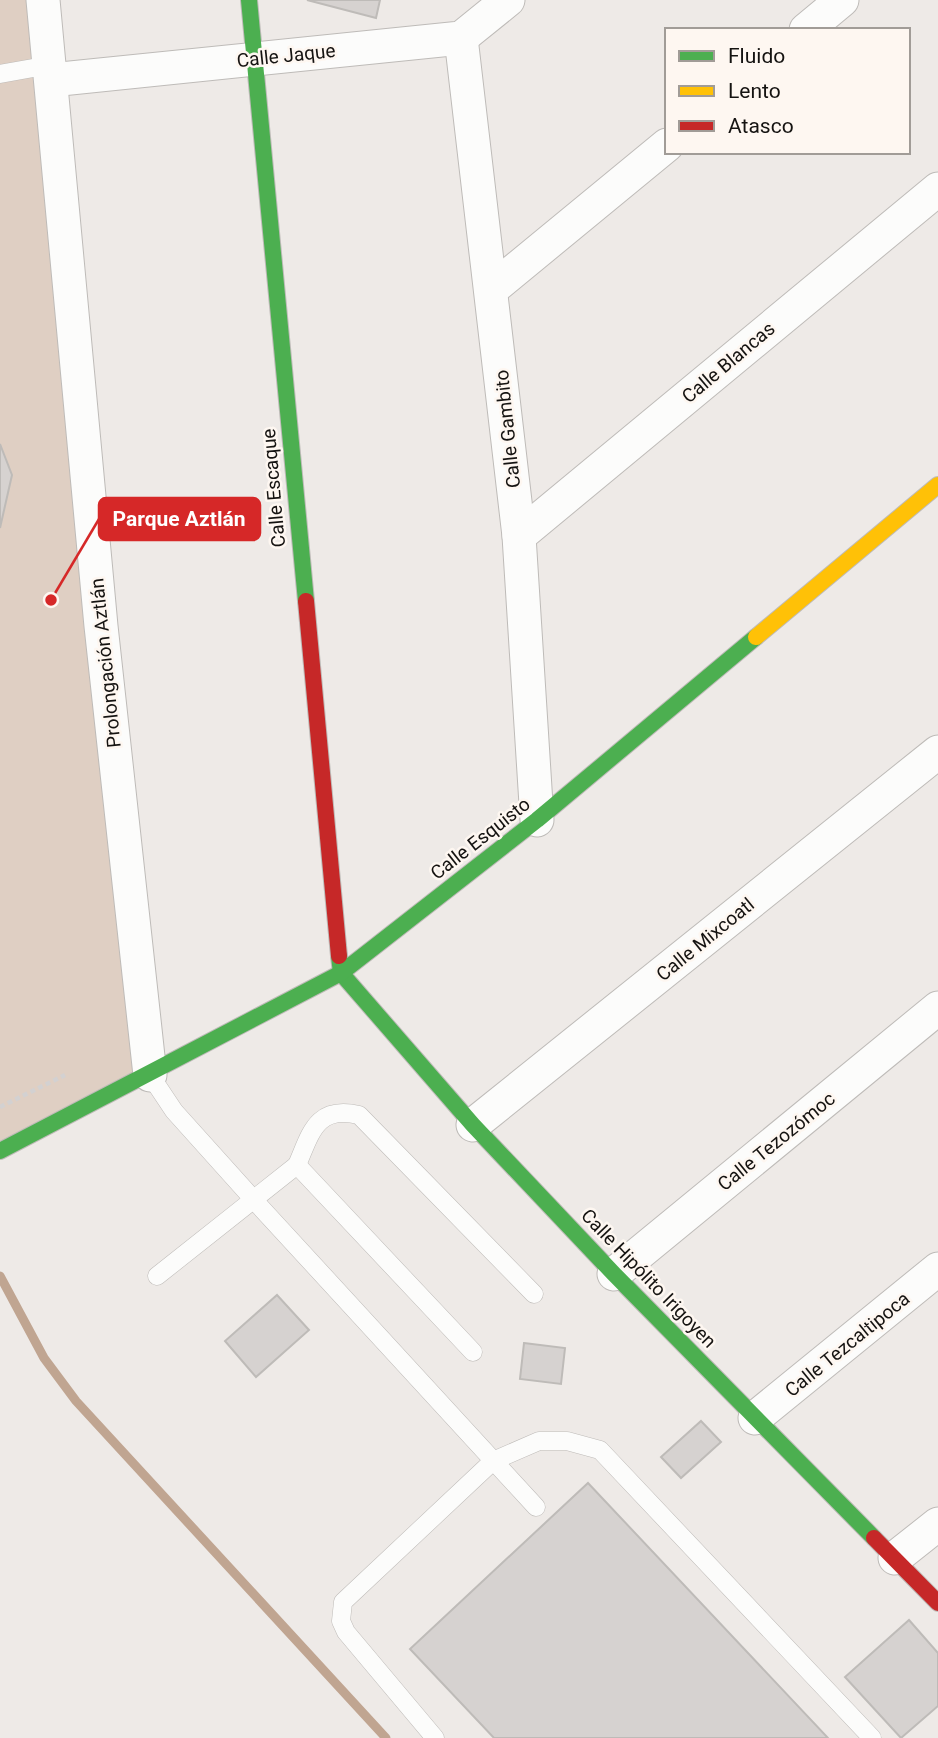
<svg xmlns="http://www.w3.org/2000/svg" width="938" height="1738" font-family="Roboto,sans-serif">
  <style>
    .green { fill: #dfcfc3 }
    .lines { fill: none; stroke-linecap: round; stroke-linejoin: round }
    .stream { stroke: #c0a591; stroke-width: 9 }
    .building { fill: #d6d2d0; stroke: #bebbb8; stroke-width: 2 }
    .lane-casing { stroke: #bebbb8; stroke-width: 19 }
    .street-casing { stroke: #bebbb8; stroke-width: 35 }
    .fast-casing { stroke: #bebbb8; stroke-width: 18 }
    .slow-casing { stroke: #bebbb8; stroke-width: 18 }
    .jam-casing { stroke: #bebbb8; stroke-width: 18 }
    .path { stroke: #d3d1d1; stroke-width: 4.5; stroke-dasharray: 5 3.5; stroke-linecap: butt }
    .lane { stroke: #fcfcfb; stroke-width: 18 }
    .street { stroke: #fcfcfb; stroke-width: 33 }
    .fast { stroke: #4caf50; stroke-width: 16 }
    .slow { stroke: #ffc107; stroke-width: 16 }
    .jam { stroke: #c62828; stroke-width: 16 }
    .labels { text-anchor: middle; stroke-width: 5; stroke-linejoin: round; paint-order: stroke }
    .street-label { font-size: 19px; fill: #151311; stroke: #fef7f1 }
    .leader { fill: none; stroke: #d62828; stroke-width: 2.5 }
    .callout-dot { fill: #d62828; stroke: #fef7f1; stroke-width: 2.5 }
    .callout { fill: #d62828; stroke: #d62828; stroke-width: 2.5 }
    .callout-label { font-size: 21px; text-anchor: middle; font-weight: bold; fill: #fff }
  </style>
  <rect width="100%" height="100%" fill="#eeeae7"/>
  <!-- green -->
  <polygon class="green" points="0,0 42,0 150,1075 0,1149"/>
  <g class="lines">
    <!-- stream -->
    <polyline class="stream" points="0,1276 44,1358 76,1401 386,1738"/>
  </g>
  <!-- building -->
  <g class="building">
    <polygon points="307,0 380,0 376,18"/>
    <polygon points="0,444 12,475 0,528"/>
    <polygon points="277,1295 309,1330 256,1377 225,1341"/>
    <polygon points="524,1343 565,1348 561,1384 520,1379"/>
    <polygon points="701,1421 721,1442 681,1478 661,1457"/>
    <polygon points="588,1483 828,1738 494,1738 410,1649"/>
    <polygon points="909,1620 938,1653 938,1706 901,1738 845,1677"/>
  </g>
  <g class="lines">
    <!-- lane casing -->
    <g class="lane-casing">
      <g id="lane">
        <polyline points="0,74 50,65"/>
        <polyline points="150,1075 174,1111 253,1199 536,1507"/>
        <path d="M297,1165C311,1133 316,1105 359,1115L534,1294"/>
        <polyline points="157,1276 297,1165 473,1352"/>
        <polyline points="435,1738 346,1632 341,1621 343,1602 493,1461 539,1441 567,1441 600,1450 872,1738"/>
      </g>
    </g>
    <!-- street casing -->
    <g class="street-casing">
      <g id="street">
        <polyline points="43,0 101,626 150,1075"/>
        <polyline points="806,30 842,0"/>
        <polyline points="461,38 519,536 537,820"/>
        <polyline points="51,80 461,38 508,0"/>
        <polyline points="492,289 667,145"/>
        <polyline points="519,536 938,189"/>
        <polyline points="473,1125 938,752"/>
        <polyline points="614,1274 938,1008"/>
        <polyline points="755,1418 938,1269"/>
        <polyline points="895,1558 938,1524"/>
      </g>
    </g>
    <!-- fast casing -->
    <g class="fast-casing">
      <g id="fast">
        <polyline points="249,0 306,601"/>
        <polyline points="339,956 341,973 473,1125 614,1274 874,1538"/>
        <polyline points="0,1151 341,973 537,820 756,637"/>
      </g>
    </g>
    <!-- slow casing -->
    <g class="slow-casing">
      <polyline id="slow" points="756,637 938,485"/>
    </g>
    <!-- jam casing -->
    <g class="jam-casing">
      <g id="jam">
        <polyline points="306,601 339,956"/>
        <polyline points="874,1538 938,1603"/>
      </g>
    </g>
    <!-- path -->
    <polyline class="path" points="0,1107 65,1075"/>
    <!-- lane -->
    <use href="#lane" class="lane"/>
    <!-- street -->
    <use href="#street" class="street"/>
    <!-- fast -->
    <use href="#fast" class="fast"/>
    <!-- slow -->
    <use href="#slow" class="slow"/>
    <!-- jam -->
    <use href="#jam" class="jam"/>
  </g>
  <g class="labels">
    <!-- street labels -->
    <g class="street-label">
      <text transform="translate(286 55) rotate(-6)" y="7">Calle Jaque</text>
      <text transform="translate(728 362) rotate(-40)" y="7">Calle Blancas</text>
      <text transform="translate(507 429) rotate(-96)" y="7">Calle Gambito</text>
      <text transform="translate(273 488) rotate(-95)" y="7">Calle Escaque</text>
      <text transform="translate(105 663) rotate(-96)" y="7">Prolongación Aztlán</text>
      <text transform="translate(480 838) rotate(-38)" y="7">Calle Esquisto</text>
      <text transform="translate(705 939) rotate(-39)" y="7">Calle Mixcoatl</text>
      <text transform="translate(776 1141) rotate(-39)" y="7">Calle Tezozómoc</text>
      <text transform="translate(649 1278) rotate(46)" y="7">Calle Hipólito Irigoyen</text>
      <text transform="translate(847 1344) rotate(-39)" y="7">Calle Tezcaltipoca</text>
    </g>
  </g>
  <!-- callouts -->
  <path class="leader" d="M51 600L99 519"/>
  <circle class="callout-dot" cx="51" cy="600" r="7"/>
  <rect class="callout" x="99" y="498" width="161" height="42" rx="7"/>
  <g class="callout-label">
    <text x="179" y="526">Parque Aztlán</text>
  </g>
  <!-- legend -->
  <rect x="665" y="28" width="245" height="126" fill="#fef7f1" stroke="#a19c97" stroke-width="2"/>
  <rect x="679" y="51" width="35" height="10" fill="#4caf50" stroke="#a19c97" stroke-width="2"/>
  <text x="728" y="63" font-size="21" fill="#151311">Fluido</text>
  <rect x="679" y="86" width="35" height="10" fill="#ffc107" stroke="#a19c97" stroke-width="2"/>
  <text x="728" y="98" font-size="21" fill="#151311">Lento</text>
  <rect x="679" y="121" width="35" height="10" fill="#c62828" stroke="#a19c97" stroke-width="2"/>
  <text x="728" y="133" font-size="21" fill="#151311">Atasco</text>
</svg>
